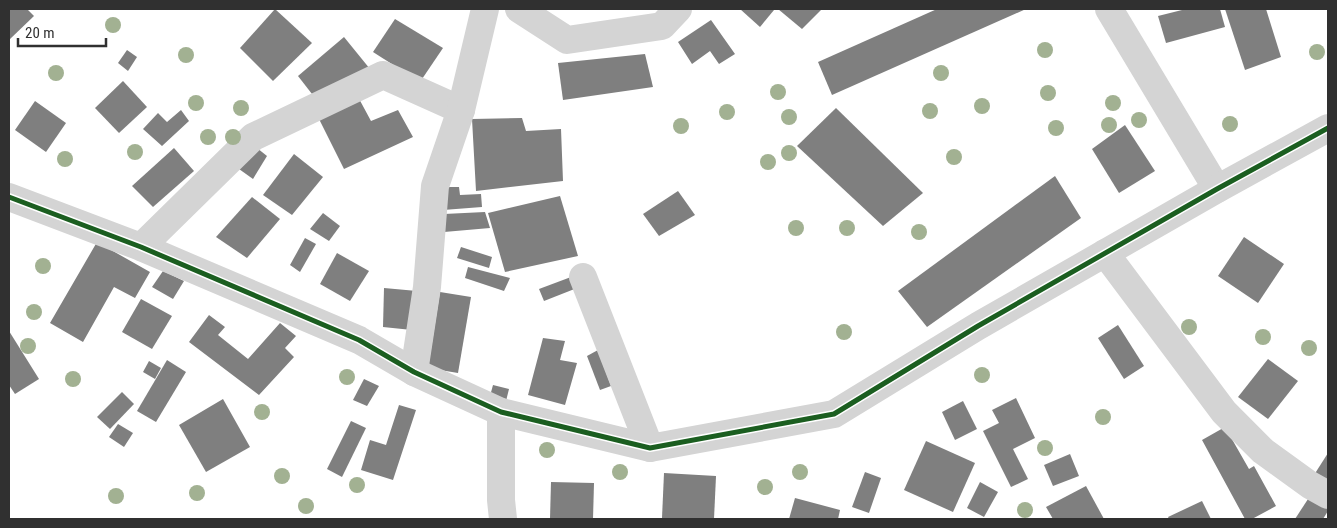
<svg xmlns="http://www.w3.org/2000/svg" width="1337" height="528" font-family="'Roboto Condensed',sans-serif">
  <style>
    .building { fill: #7f7f7f }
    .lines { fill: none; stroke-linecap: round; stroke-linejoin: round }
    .minor { stroke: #d4d4d4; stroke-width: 28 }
    .cycleway-casing { stroke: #fff; stroke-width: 8 }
    .cycleway { stroke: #1b5e20; stroke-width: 5 }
    .tree { fill: #a2b192 }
  </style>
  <rect width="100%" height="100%" fill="#fff"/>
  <!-- building -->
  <g class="building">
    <polygon points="9,9 27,9 34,16 9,40"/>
    <polygon points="275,9 312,43 273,81 240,48"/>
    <polygon points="740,9 773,9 774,10 760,27"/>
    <polygon points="778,9 822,9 802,29"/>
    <polygon points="937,9 1026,9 832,95 818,62"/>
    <polygon points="1186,9 1220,9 1225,27 1166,43 1158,16"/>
    <polygon points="1225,9 1266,9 1281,57 1245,70"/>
    <polygon points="395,19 443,48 420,82 373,52"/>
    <polygon points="711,20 735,54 719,64 710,51 692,64 678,42"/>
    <polygon points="344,37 370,69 319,103 298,76"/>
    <polygon points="127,50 137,57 128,71 118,63"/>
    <polygon points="645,54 653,87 563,100 558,63"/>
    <polygon points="123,81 147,107 119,133 95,108"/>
    <polygon points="357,95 371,121 398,110 413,137 344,169 317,115"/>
    <polygon points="35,101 66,123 46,152 15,130"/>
    <polygon points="836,108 923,193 883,226 797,146"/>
    <polygon points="181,110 189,121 162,146 143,129 158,113 167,122"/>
    <polygon points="522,118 526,131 561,129 563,181 476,191 472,119"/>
    <polygon points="1125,125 1155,171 1119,193 1092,149"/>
    <polygon points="174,148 194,171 153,207 132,186"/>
    <polygon points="257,148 267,156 253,179 239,169"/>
    <polygon points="294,154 323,177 292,215 263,195"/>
    <polygon points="1055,176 1081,218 927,327 898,291"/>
    <polygon points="443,187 459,187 460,195 481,194 482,207 443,210"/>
    <polygon points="678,191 695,215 659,236 643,214"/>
    <polygon points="560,196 578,256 505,272 488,213"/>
    <polygon points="252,197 280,219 247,258 216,237"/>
    <polygon points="485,212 490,228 444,232 444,214"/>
    <polygon points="323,213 340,226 329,241 310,229"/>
    <polygon points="1244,237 1284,264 1258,303 1218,276"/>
    <polygon points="305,238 316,244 300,272 290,265"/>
    <polygon points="97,242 150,272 135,298 114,287 83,342 50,323"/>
    <polygon points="461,247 492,257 489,268 457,258"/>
    <polygon points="337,253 369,271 350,301 320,284"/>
    <polygon points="468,267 510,278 504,291 465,278"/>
    <polygon points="163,271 184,281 173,299 152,287"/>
    <polygon points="571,277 577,288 544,301 539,289"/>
    <polygon points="384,288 417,291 412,330 383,327"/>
    <polygon points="440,292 471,297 458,373 428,368"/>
    <polygon points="141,299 172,316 152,349 122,332"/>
    <polygon points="209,315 225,327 218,335 248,359 280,323 296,336 285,348 294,357 259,395 189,342"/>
    <polygon points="1118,325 1144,366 1124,379 1098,338"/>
    <polygon points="9,331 39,379 15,394 9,385"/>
    <polygon points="543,338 565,341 560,360 577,363 565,405 528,395"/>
    <polygon points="598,350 611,386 600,390 587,356"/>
    <polygon points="1268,359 1298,381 1268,419 1238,397"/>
    <polygon points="167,360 186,372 156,422 137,411"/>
    <polygon points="149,361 161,368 155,379 143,372"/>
    <polygon points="364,379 379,386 367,406 353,400"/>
    <polygon points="493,385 509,389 506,401 490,396"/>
    <polygon points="122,392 134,404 110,429 97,417"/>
    <polygon points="1016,398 1035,438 1013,449 1028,479 1011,487 983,431 999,423 992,410"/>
    <polygon points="223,399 250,447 206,472 179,425"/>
    <polygon points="963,401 977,429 955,440 942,412"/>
    <polygon points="399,405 416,410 393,480 361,470 370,440 386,445"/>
    <polygon points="351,421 366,428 342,477 327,469"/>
    <polygon points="118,424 133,433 124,447 109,437"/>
    <polygon points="1225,427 1249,469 1254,466 1276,506 1252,519 1245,519 1202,440"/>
    <polygon points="926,441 975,463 953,512 904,490"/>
    <polygon points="1328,453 1328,484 1314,475"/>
    <polygon points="1070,454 1079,476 1053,486 1044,465"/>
    <polygon points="865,472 881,478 869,513 852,507"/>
    <polygon points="664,473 716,476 714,519 662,518"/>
    <polygon points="551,482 594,483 593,519 550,519"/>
    <polygon points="980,482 998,492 984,517 967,508"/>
    <polygon points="1086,486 1104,519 1053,519 1046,507"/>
    <polygon points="1310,496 1328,507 1328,511 1323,519 1295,519"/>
    <polygon points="795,498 840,510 838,519 789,519"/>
    <polygon points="1202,501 1211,519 1169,519 1168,517"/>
  </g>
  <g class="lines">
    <!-- minor -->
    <g class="minor">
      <polyline points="519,9 567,40 662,26 678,9"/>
      <polyline points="1109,9 1217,189"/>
      <polyline points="9,197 141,247 359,340 414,372 501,412 650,448 834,414 978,326 1217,189 1328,128"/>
      <polyline points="141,247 253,137 383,75 461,110"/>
      <polyline points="1105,253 1224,412 1263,451 1310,485 1328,495"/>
      <polyline points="583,277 650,448"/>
      <polyline points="414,372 427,287 435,186 461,110 485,9"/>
      <polyline points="501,412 501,500 503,519"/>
    </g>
    <!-- cycleway casing -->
    <g class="cycleway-casing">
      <polyline id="cycleway" points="9,197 141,247 359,340 414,372 501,412 650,448 834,414 978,326 1217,189 1328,128"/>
    </g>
    <!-- cycleway -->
    <use href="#cycleway" class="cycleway"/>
  </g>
  <!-- trees -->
  <g class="tree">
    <circle cx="113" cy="25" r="8"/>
    <circle cx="1045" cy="50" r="8"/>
    <circle cx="1317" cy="52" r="8"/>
    <circle cx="186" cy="55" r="8"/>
    <circle cx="56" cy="73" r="8"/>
    <circle cx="941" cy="73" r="8"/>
    <circle cx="778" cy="92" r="8"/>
    <circle cx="1048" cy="93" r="8"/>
    <circle cx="196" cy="103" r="8"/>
    <circle cx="1113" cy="103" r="8"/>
    <circle cx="982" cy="106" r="8"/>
    <circle cx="241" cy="108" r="8"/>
    <circle cx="930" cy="111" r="8"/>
    <circle cx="727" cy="112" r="8"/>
    <circle cx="789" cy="117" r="8"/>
    <circle cx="1139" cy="120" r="8"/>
    <circle cx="1230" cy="124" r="8"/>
    <circle cx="1109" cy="125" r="8"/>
    <circle cx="681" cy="126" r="8"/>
    <circle cx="1056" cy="128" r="8"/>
    <circle cx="208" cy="137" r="8"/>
    <circle cx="233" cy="137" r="8"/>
    <circle cx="135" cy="152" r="8"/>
    <circle cx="789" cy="153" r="8"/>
    <circle cx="954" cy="157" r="8"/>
    <circle cx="65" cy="159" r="8"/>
    <circle cx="768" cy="162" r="8"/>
    <circle cx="796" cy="228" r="8"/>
    <circle cx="847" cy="228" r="8"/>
    <circle cx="919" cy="232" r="8"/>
    <circle cx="43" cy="266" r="8"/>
    <circle cx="34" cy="312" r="8"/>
    <circle cx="1189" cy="327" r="8"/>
    <circle cx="844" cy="332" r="8"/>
    <circle cx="1263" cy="337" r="8"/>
    <circle cx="28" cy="346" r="8"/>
    <circle cx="1309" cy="348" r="8"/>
    <circle cx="982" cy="375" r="8"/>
    <circle cx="347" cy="377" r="8"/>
    <circle cx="73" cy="379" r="8"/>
    <circle cx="262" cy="412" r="8"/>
    <circle cx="1103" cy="417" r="8"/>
    <circle cx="1045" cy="448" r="8"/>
    <circle cx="547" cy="450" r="8"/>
    <circle cx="620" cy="472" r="8"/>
    <circle cx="800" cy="472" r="8"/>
    <circle cx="282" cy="476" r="8"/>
    <circle cx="357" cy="485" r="8"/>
    <circle cx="765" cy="487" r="8"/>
    <circle cx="197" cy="493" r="8"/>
    <circle cx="116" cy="496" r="8"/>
    <circle cx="306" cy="506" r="8"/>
    <circle cx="1025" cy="510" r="8"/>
  </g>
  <!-- border -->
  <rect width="1337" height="528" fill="none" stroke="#303030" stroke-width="20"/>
  <!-- scale -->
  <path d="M18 38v8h88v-8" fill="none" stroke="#303030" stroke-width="2.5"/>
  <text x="25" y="38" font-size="15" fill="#303030" stroke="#ffffff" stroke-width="4" paint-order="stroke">20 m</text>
</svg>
